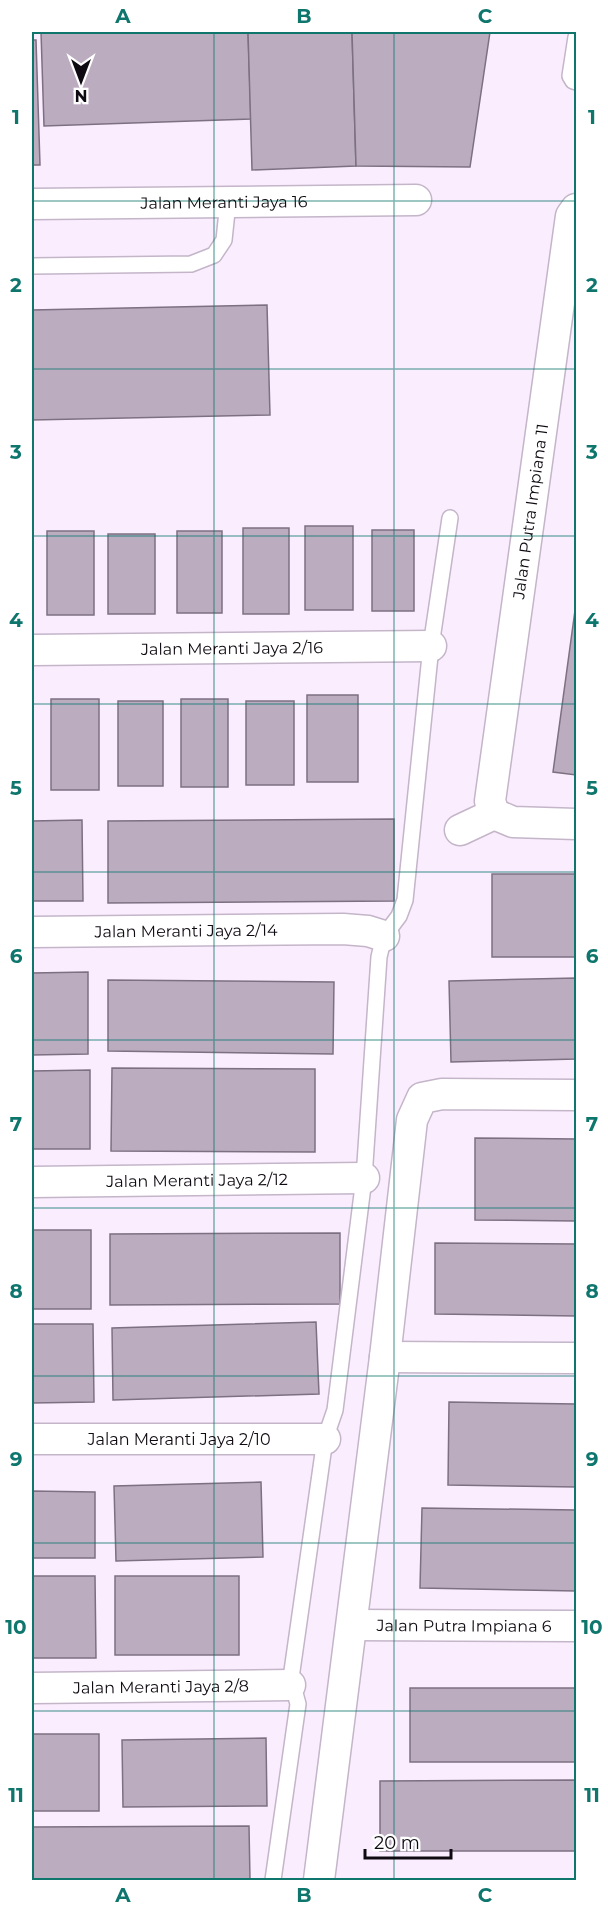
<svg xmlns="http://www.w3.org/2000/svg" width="608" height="1912" font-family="Montserrat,sans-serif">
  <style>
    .building { fill: #bbacc0; stroke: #7d7082; stroke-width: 1.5 }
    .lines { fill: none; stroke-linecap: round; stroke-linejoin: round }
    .lane-casing { stroke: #c4b5c9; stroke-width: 18 }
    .street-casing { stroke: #c4b5c9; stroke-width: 33 }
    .lane { stroke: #fff; stroke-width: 15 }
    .street { stroke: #fff; stroke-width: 30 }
    .grid { fill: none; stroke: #0f766e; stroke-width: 1.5; stroke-opacity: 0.55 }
    .labels { text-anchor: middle; stroke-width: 4.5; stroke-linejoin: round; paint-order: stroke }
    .street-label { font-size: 16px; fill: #0f0a11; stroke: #fff }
    .neatline { fill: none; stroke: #0f766e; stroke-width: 2 }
    .grid-label { font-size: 20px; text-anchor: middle; font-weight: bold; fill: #0f766e }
  </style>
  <rect width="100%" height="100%" fill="#faeefe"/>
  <!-- building -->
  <g class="building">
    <polygon points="41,32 248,32 251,119 44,126"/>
    <polygon points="248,32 352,32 356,166 252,170"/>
    <polygon points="352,32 490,32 470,167 356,166"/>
    <polygon points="32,40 36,40 40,165 32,165"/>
    <polygon points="267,305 270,415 32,420 32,310"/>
    <rect x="305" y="526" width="48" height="84"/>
    <rect x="243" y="528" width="46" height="86"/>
    <rect x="372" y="530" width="42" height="81"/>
    <rect x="47" y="531" width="47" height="84"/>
    <rect x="177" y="531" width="45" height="82"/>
    <rect x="108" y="534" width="47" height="80"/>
    <polygon points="576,603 576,775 553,772"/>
    <rect x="307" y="695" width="51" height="87"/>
    <rect x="51" y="699" width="48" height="91"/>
    <rect x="181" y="699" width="47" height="88"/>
    <rect x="118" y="701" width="45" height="85"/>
    <rect x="246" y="701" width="48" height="84"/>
    <rect x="32" y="703" width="1" height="84"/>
    <polygon points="394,819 394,901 108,903 108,821"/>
    <polygon points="82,820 83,901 32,901 32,821"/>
    <rect x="492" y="874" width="84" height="83"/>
    <polygon points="88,972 88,1054 32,1055 32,973"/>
    <polygon points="576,978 576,1059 451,1062 449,981"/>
    <polygon points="108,980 334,982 333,1054 108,1051"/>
    <polygon points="112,1068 315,1069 315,1152 111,1151"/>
    <polygon points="90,1070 90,1149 32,1149 32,1071"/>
    <polygon points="475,1138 576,1139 576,1221 475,1220"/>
    <rect x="32" y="1230" width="59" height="79"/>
    <polygon points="340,1233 340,1304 110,1305 110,1234"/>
    <polygon points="435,1243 576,1244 576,1316 435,1314"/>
    <polygon points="316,1322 319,1394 113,1400 112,1328"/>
    <polygon points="32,1324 93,1324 94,1402 32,1403"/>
    <polygon points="449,1402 576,1404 576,1487 448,1485"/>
    <polygon points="261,1482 263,1557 116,1561 114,1486"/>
    <polygon points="32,1491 95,1492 95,1558 32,1558"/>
    <polygon points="422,1508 576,1510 576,1591 420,1588"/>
    <polygon points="32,1576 95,1576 96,1658 32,1658"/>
    <rect x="115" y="1576" width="124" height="79"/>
    <rect x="410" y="1688" width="166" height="74"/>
    <rect x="32" y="1734" width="67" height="77"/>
    <polygon points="266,1738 267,1806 123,1807 122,1740"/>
    <polygon points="576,1780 576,1851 380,1851 380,1781"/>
    <polygon points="249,1826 250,1880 32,1880 32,1827"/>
  </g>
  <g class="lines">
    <!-- lane casing -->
    <g class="lane-casing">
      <g id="lane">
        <polyline points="576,37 570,76 573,81 576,82"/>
        <polyline points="32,266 191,264 214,255 224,240 228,202"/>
        <polyline points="273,1880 298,1704 295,1693 290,1685 325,1439 335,1410 364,1178 379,957 384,936 399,916 405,900 431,646 450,518"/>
      </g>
    </g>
    <!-- street casing -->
    <g class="street-casing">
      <g id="street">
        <path id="s1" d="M32,204L416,200"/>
        <path id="s2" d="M32,650L431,646"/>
        <path id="s3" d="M494,814L490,801L571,216L576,209"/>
        <polyline points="460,830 494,814 513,822 576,824"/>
        <path id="s4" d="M32,932L343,929L368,931L384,936"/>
        <path id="s5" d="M32,1182L364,1178"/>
        <polyline points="385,1357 576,1358"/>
        <path id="s6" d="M32,1439H325"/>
        <path id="s7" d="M352,1625L576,1626"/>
        <path id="s8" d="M32,1688L290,1685"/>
        <polyline points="319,1880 385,1357 412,1120 422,1098 442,1094 576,1095"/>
      </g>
    </g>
    <!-- lane -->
    <use href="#lane" class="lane"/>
    <!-- street -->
    <use href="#street" class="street"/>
  </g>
  <!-- grid -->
  <path class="grid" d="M214,32V1880M394,32V1880M32,201H576M32,369H576M32,536H576M32,704H576M32,872H576M32,1040H576M32,1208H576M32,1376H576M32,1543H576M32,1711H576"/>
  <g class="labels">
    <!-- street labels -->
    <g class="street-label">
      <text dy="6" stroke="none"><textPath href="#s1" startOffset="192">Jalan Meranti Jaya 16</textPath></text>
      <text dy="6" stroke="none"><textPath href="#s3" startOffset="306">Jalan Putra Impiana 11</textPath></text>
      <text dy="6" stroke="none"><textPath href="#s2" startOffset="200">Jalan Meranti Jaya 2/16</textPath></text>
      <text dy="6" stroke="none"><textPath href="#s4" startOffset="154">Jalan Meranti Jaya 2/14</textPath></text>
      <text dy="6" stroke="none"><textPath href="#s5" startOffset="165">Jalan Meranti Jaya 2/12</textPath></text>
      <text dy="6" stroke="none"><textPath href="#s6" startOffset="147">Jalan Meranti Jaya 2/10</textPath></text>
      <text dy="6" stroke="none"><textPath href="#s7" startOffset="112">Jalan Putra Impiana 6</textPath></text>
      <text dy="6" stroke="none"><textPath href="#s8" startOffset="129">Jalan Meranti Jaya 2/8</textPath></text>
    </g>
  </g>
  <!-- border -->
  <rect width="608" height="1912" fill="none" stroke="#ffffff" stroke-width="66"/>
  <!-- north arrow -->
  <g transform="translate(81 81) rotate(180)" stroke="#ffffff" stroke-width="4.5" paint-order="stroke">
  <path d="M0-4.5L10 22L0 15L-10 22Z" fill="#0f0a11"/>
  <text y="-9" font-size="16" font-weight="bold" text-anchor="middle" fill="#0f0a11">N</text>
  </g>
  <!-- scale -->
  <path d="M365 1849v9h86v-9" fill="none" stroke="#0f0a11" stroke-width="3"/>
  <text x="374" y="1849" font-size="18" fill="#0f0a11" stroke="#ffffff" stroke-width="4.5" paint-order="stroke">20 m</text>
  <rect x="33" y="33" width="542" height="1846" class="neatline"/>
  <g class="grid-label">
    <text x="123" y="23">A</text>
    <text x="304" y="23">B</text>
    <text x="485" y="23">C</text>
    <text x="16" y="124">1</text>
    <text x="592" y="124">1</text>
    <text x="16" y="292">2</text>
    <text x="592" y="292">2</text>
    <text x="16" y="459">3</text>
    <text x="592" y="459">3</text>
    <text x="16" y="627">4</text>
    <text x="592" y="627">4</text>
    <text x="16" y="795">5</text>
    <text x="592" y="795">5</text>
    <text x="16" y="963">6</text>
    <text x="592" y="963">6</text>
    <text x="16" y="1131">7</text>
    <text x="592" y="1131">7</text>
    <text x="16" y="1298">8</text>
    <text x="592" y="1298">8</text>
    <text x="16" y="1466">9</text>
    <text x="592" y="1466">9</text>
    <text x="16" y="1634">10</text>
    <text x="592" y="1634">10</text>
    <text x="16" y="1802">11</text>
    <text x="592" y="1802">11</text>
    <text x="123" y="1902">A</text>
    <text x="304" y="1902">B</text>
    <text x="485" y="1902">C</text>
  </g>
</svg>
